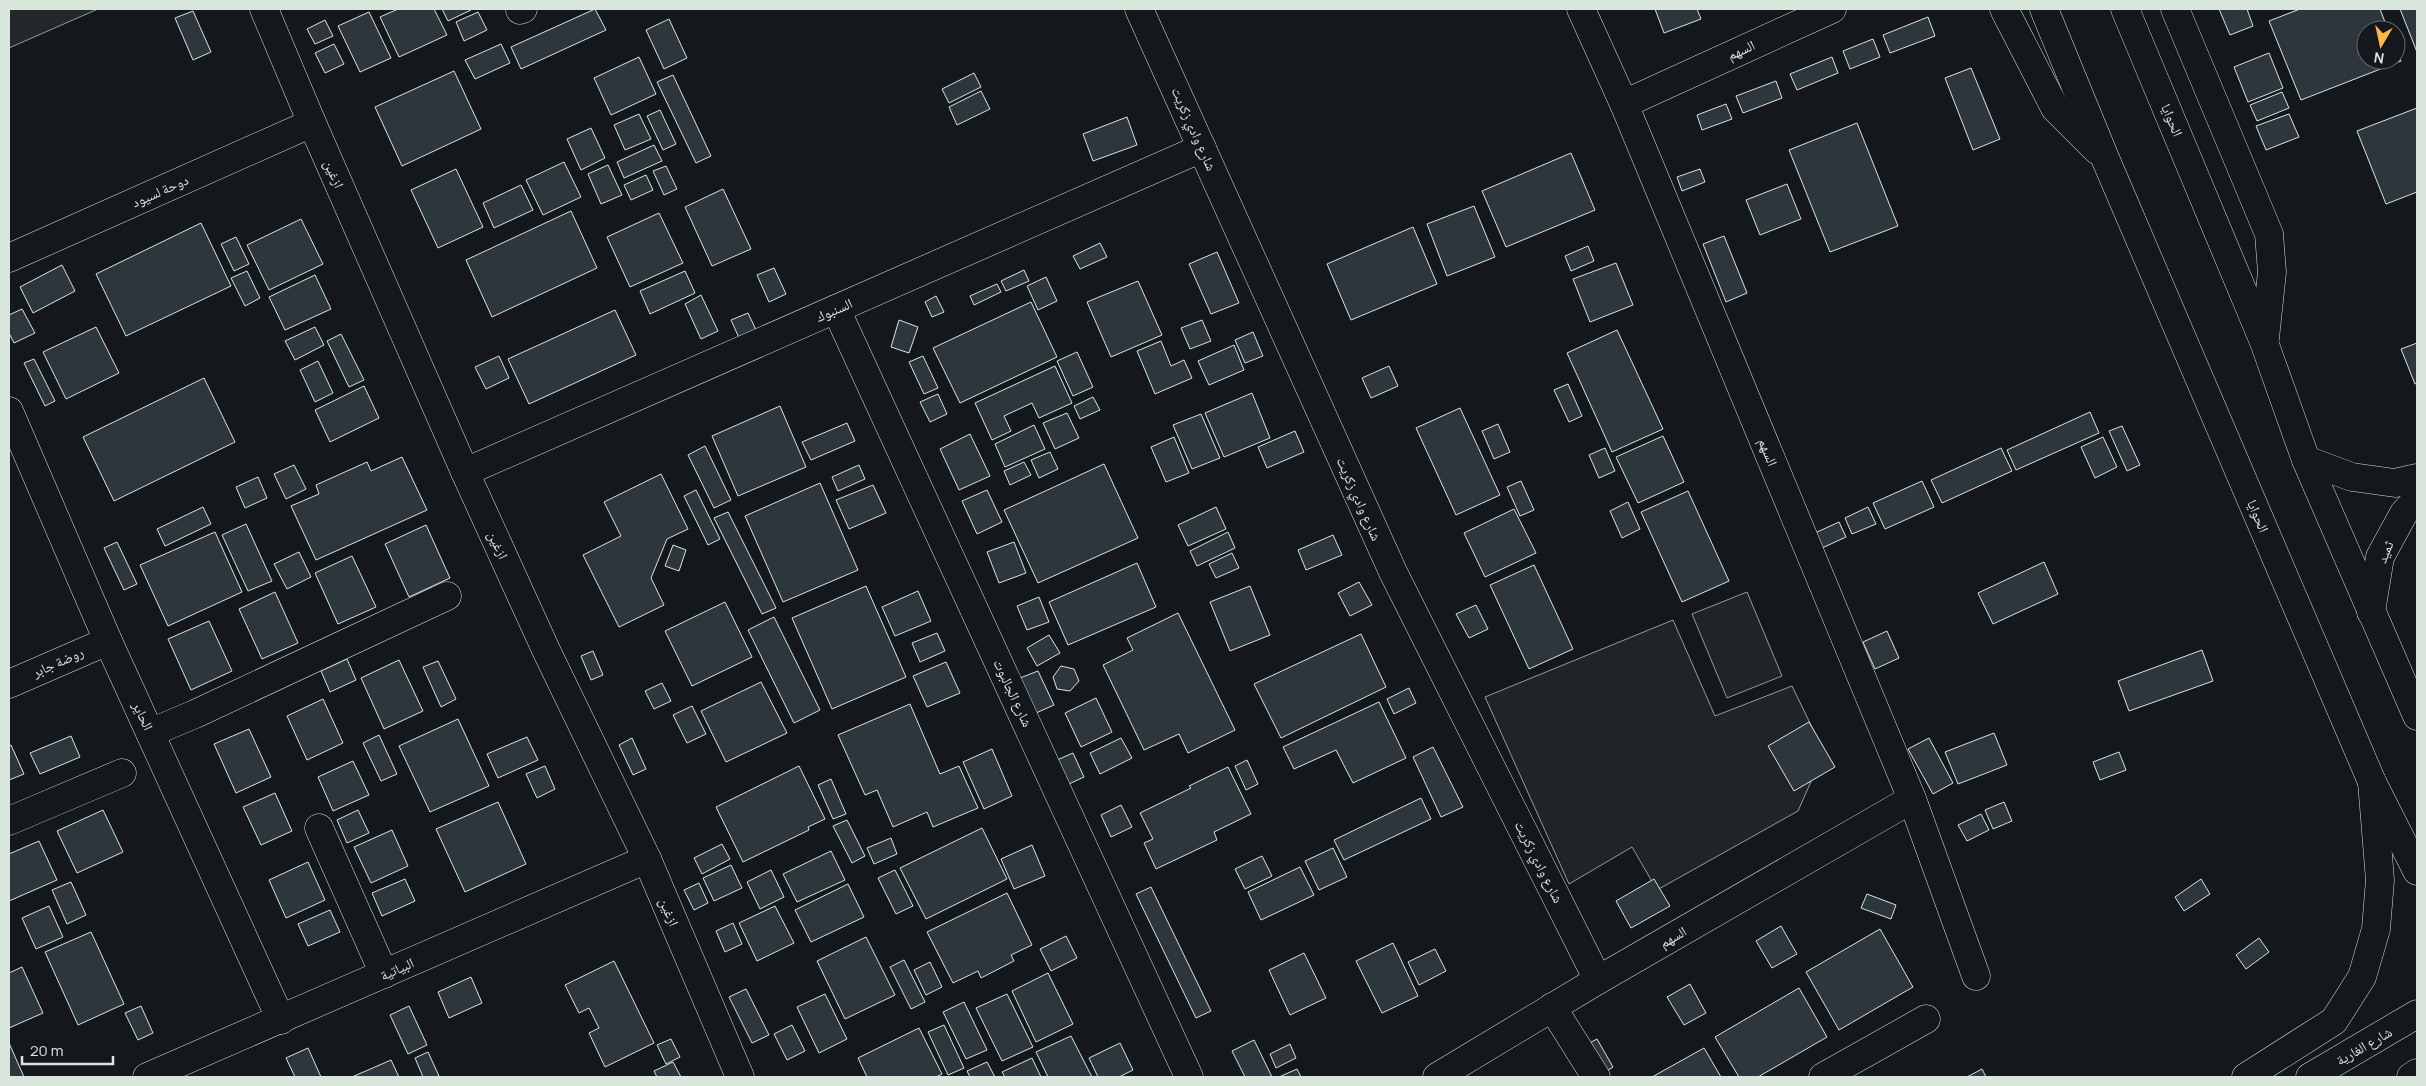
<svg xmlns="http://www.w3.org/2000/svg" width="2426" height="1086" font-family="Manrope,'Noto Naskh Arabic',sans-serif">
  <style>
    .green { fill: #202428; stroke: #939e99 }
    .parking { fill: #24282b; stroke: #939e99 }
    .building { fill: #2c363c; stroke: #d8e6dc }
    .lines { fill: none; stroke-linecap: round; stroke-linejoin: round }
    .street-casing { stroke: #d8e6dc; stroke-width: 29 }
    .secondary-casing { stroke: #d8e6dc; stroke-width: 29 }
    .street { stroke: #14181c; stroke-width: 28 }
    .secondary { stroke: #14181c; stroke-width: 28 }
    .labels { text-anchor: middle; stroke-width: 4; stroke-linejoin: round; paint-order: stroke }
    .street-label { font-size: 14px; fill: #d8e6dc; stroke: #14181c }
  </style>
  <rect width="100%" height="100%" fill="#14181c"/>
  <!-- green -->
  <g class="green">
    <polygon points="1747,592 1782,676 1727,698 1692,614"/>
    <polygon points="1673,620 1715,716 1792,686 1824,752 1798,811 1657,890 1632,847 1569,884 1485,697"/>
  </g>
  <!-- parking -->
  <polygon class="parking" points="9,9 98,9 9,48"/>
  <!-- building -->
  <g class="building">
    <polygon points="398,9 434,9 447,35 399,57 380,17"/>
    <polygon points="442,9 470,9 471,10 448,21"/>
    <polygon points="595,9 606,30 521,69 511,47"/>
    <polygon points="1655,9 1697,9 1701,19 1664,33"/>
    <polygon points="2219,9 2247,9 2253,26 2230,35"/>
    <polygon points="2300,9 2380,9 2388,30 2366,30 2366,60 2396,60 2396,49 2401,61 2301,100 2269,21"/>
    <polygon points="2400,9 2417,9 2417,52"/>
    <polygon points="193,11 211,52 193,60 175,18"/>
    <polygon points="369,12 391,58 360,72 338,26"/>
    <polygon points="478,12 487,30 464,41 456,22"/>
    <polygon points="1928,17 1935,36 1890,53 1883,35"/>
    <polygon points="669,19 687,58 664,69 646,30"/>
    <polygon points="325,20 333,36 315,44 307,29"/>
    <polygon points="1873,39 1880,57 1850,69 1843,51"/>
    <polygon points="334,44 344,64 325,73 315,53"/>
    <polygon points="501,44 510,63 475,79 465,60"/>
    <polygon points="2269,53 2283,88 2248,102 2234,67"/>
    <polygon points="639,57 656,94 611,115 594,78"/>
    <polygon points="1832,57 1838,73 1797,90 1790,74"/>
    <polygon points="1971,68 2000,139 1973,150 1945,78"/>
    <polygon points="454,71 481,129 402,166 375,107"/>
    <polygon points="974,73 981,87 949,103 942,89"/>
    <polygon points="673,75 711,156 696,163 657,82"/>
    <polygon points="1776,81 1782,98 1743,113 1736,96"/>
    <polygon points="981,91 990,109 957,125 949,107"/>
    <polygon points="2282,92 2289,108 2257,121 2250,105"/>
    <polygon points="1726,104 1732,119 1702,130 1697,115"/>
    <polygon points="2417,108 2417,192 2386,204 2357,131"/>
    <polygon points="660,110 676,144 663,150 647,116"/>
    <polygon points="639,114 651,139 625,150 614,125"/>
    <polygon points="2289,114 2299,137 2266,150 2256,126"/>
    <polygon points="1127,117 1137,145 1093,161 1083,134"/>
    <polygon points="1857,123 1898,226 1830,252 1789,150"/>
    <polygon points="591,128 605,158 581,170 567,139"/>
    <polygon points="654,145 662,161 624,178 617,162"/>
    <polygon points="1571,153 1595,210 1506,247 1482,191"/>
    <polygon points="564,162 581,197 543,215 526,180"/>
    <polygon points="608,165 622,195 601,204 588,174"/>
    <polygon points="666,166 677,189 664,195 653,171"/>
    <polygon points="456,169 483,227 438,248 411,190"/>
    <polygon points="1700,169 1705,182 1682,191 1677,177"/>
    <polygon points="646,175 653,190 631,200 624,185"/>
    <polygon points="1787,184 1801,219 1760,235 1746,200"/>
    <polygon points="521,185 533,210 494,228 483,203"/>
    <polygon points="723,189 751,249 712,266 685,207"/>
    <polygon points="1474,206 1495,257 1447,276 1427,224"/>
    <polygon points="571,211 597,268 492,317 466,260"/>
    <polygon points="659,213 683,263 630,287 607,237"/>
    <polygon points="301,219 323,264 269,290 247,245"/>
    <polygon points="201,223 231,286 126,336 96,274"/>
    <polygon points="1413,227 1437,284 1351,320 1327,264"/>
    <polygon points="1724,236 1747,293 1726,302 1703,244"/>
    <polygon points="236,237 249,264 234,271 221,244"/>
    <polygon points="1100,243 1107,257 1080,269 1073,256"/>
    <polygon points="1588,246 1594,261 1571,271 1565,256"/>
    <polygon points="1217,252 1239,303 1211,314 1189,264"/>
    <polygon points="1616,263 1633,305 1590,322 1573,279"/>
    <polygon points="62,265 75,291 33,313 20,287"/>
    <polygon points="774,268 786,294 769,302 757,275"/>
    <polygon points="1024,270 1029,281 1006,291 1001,281"/>
    <polygon points="247,271 260,298 245,306 231,278"/>
    <polygon points="685,271 695,293 650,314 640,291"/>
    <polygon points="315,275 331,309 285,330 269,297"/>
    <polygon points="1046,277 1057,301 1038,310 1027,286"/>
    <polygon points="1138,281 1162,335 1111,357 1087,302"/>
    <polygon points="997,284 1001,292 974,305 970,296"/>
    <polygon points="701,295 718,331 701,339 685,304"/>
    <polygon points="936,296 944,312 932,317 925,302"/>
    <polygon points="1031,302 1057,357 960,403 933,348"/>
    <polygon points="22,309 35,333 14,343 9,333 9,315"/>
    <polygon points="615,310 636,355 529,404 508,359"/>
    <polygon points="748,313 757,332 740,340 731,320"/>
    <polygon points="899,320 918,327 909,353 891,347"/>
    <polygon points="1202,320 1211,341 1190,349 1181,328"/>
    <polygon points="96,327 119,373 66,399 43,352"/>
    <polygon points="315,327 324,345 295,360 285,341"/>
    <polygon points="1617,330 1663,429 1612,452 1567,353"/>
    <polygon points="1253,332 1263,356 1245,363 1235,340"/>
    <polygon points="341,334 364,380 349,387 327,341"/>
    <polygon points="1161,341 1171,366 1184,360 1192,378 1155,394 1137,351"/>
    <polygon points="2417,343 2417,383 2415,384 2401,349"/>
    <polygon points="1234,345 1244,370 1209,385 1198,361"/>
    <polygon points="1077,352 1093,387 1073,396 1057,361"/>
    <polygon points="499,356 509,378 486,389 475,367"/>
    <polygon points="923,356 938,388 924,394 909,362"/>
    <polygon points="34,359 55,401 45,406 24,363"/>
    <polygon points="318,361 333,393 315,402 300,370"/>
    <polygon points="1055,366 1072,403 1039,418 1032,403 1004,416 1011,431 992,440 975,403"/>
    <polygon points="1389,366 1398,386 1371,398 1362,378"/>
    <polygon points="204,378 235,442 114,501 83,437"/>
    <polygon points="1568,384 1582,416 1569,422 1554,390"/>
    <polygon points="364,386 379,418 330,442 315,410"/>
    <polygon points="1252,393 1270,438 1224,457 1205,413"/>
    <polygon points="938,394 947,414 930,422 920,402"/>
    <polygon points="1093,397 1100,410 1080,419 1074,406"/>
    <polygon points="780,406 806,467 738,496 712,436"/>
    <polygon points="1460,408 1500,495 1456,515 1416,428"/>
    <polygon points="2090,412 2099,433 2016,470 2007,450"/>
    <polygon points="1067,413 1079,438 1055,449 1043,423"/>
    <polygon points="1201,414 1220,458 1192,469 1173,425"/>
    <polygon points="847,423 855,441 811,460 802,442"/>
    <polygon points="1498,424 1510,452 1494,459 1482,431"/>
    <polygon points="1034,425 1045,449 1005,467 995,444"/>
    <polygon points="2122,426 2140,465 2127,471 2109,431"/>
    <polygon points="1295,431 1304,452 1267,468 1258,447"/>
    <polygon points="970,434 990,476 959,490 940,449"/>
    <polygon points="1663,436 1684,482 1638,503 1616,457"/>
    <polygon points="1174,437 1189,473 1166,482 1151,447"/>
    <polygon points="2103,437 2117,467 2095,478 2081,447"/>
    <polygon points="705,446 731,500 714,508 688,455"/>
    <polygon points="1605,448 1615,471 1599,478 1589,455"/>
    <polygon points="2001,448 2012,471 1942,503 1931,480"/>
    <polygon points="1050,452 1058,469 1039,478 1031,460"/>
    <polygon points="402,457 427,510 316,560 291,506 319,494 316,485 367,462 371,471"/>
    <polygon points="1024,462 1031,475 1010,485 1004,471"/>
    <polygon points="1104,464 1138,538 1038,583 1004,510"/>
    <polygon points="294,465 306,489 286,499 274,474"/>
    <polygon points="859,465 865,479 838,491 832,477"/>
    <polygon points="661,474 688,529 667,539 651,578 664,605 619,627 583,555 621,536 604,502"/>
    <polygon points="258,477 267,498 245,508 236,487"/>
    <polygon points="1521,481 1534,510 1520,516 1507,487"/>
    <polygon points="1922,481 1934,507 1885,529 1873,503"/>
    <polygon points="820,483 858,570 783,602 745,516"/>
    <polygon points="873,485 886,513 849,529 836,500"/>
    <polygon points="696,490 720,539 708,545 684,496"/>
    <polygon points="987,490 1002,522 977,534 962,501"/>
    <polygon points="1688,491 1729,581 1682,602 1641,512"/>
    <polygon points="1628,502 1640,529 1622,538 1610,511"/>
    <polygon points="203,507 211,524 165,546 157,529"/>
    <polygon points="1216,507 1226,529 1188,546 1178,525"/>
    <polygon points="1868,507 1876,524 1852,534 1845,518"/>
    <polygon points="1514,509 1536,553 1485,577 1464,533"/>
    <polygon points="728,512 776,608 762,614 714,518"/>
    <polygon points="1839,522 1846,537 1822,548 1815,533"/>
    <polygon points="246,524 272,581 248,591 222,535"/>
    <polygon points="426,525 450,578 409,597 385,544"/>
    <polygon points="215,532 242,592 168,626 140,565"/>
    <polygon points="1228,532 1235,548 1197,566 1190,551"/>
    <polygon points="1333,535 1342,555 1306,570 1298,550"/>
    <polygon points="117,542 137,584 124,590 104,548"/>
    <polygon points="1014,542 1026,573 999,583 987,552"/>
    <polygon points="673,545 686,550 679,571 665,566"/>
    <polygon points="299,552 311,577 287,589 274,564"/>
    <polygon points="1232,553 1239,568 1216,578 1209,564"/>
    <polygon points="352,556 376,607 338,624 315,573"/>
    <polygon points="2044,562 2058,594 1993,624 1978,593"/>
    <polygon points="1137,563 1156,607 1068,645 1049,602"/>
    <polygon points="1534,565 1573,649 1529,669 1490,585"/>
    <polygon points="1359,582 1372,605 1350,616 1338,593"/>
    <polygon points="866,586 906,677 832,709 792,618"/>
    <polygon points="1250,586 1270,635 1230,651 1210,602"/>
    <polygon points="918,591 931,621 895,636 882,607"/>
    <polygon points="275,592 298,643 262,659 239,609"/>
    <polygon points="1039,597 1049,622 1027,630 1017,606"/>
    <polygon points="725,602 752,657 692,686 665,631"/>
    <polygon points="1476,605 1488,629 1469,638 1456,614"/>
    <polygon points="1178,613 1235,730 1188,753 1179,734 1144,750 1103,665 1133,650 1127,638"/>
    <polygon points="774,617 820,710 794,723 748,630"/>
    <polygon points="209,621 232,671 191,690 168,639"/>
    <polygon points="1887,631 1899,658 1875,669 1863,642"/>
    <polygon points="937,633 945,651 920,662 912,643"/>
    <polygon points="1361,634 1386,687 1281,738 1254,684"/>
    <polygon points="1049,635 1060,653 1037,666 1027,648"/>
    <polygon points="2202,650 2213,681 2129,711 2118,681"/>
    <polygon points="593,651 603,675 591,680 581,656"/>
    <polygon points="347,659 356,680 330,692 321,671"/>
    <polygon points="399,660 423,711 384,729 361,678"/>
    <polygon points="438,661 456,699 441,707 423,667"/>
    <polygon points="946,662 960,693 927,707 913,676"/>
    <polygon points="1061,666 1074,669 1079,681 1070,691 1057,689 1053,677"/>
    <polygon points="1038,671 1054,705 1036,713 1020,678"/>
    <polygon points="761,682 787,733 726,762 701,711"/>
    <polygon points="662,683 671,701 654,709 645,691"/>
    <polygon points="1409,688 1416,703 1394,714 1387,699"/>
    <polygon points="1096,698 1112,732 1081,747 1065,713"/>
    <polygon points="323,699 343,743 307,760 287,716"/>
    <polygon points="1379,702 1406,758 1353,783 1336,750 1294,769 1283,747"/>
    <polygon points="910,704 940,774 959,766 978,808 933,827 927,812 893,827 877,790 865,795 838,735"/>
    <polygon points="692,706 706,734 687,743 673,715"/>
    <polygon points="458,719 489,786 430,812 399,746"/>
    <polygon points="1809,722 1835,767 1794,791 1768,746"/>
    <polygon points="249,729 271,777 236,793 214,744"/>
    <polygon points="1994,733 2007,765 1958,784 1945,752"/>
    <polygon points="379,735 397,774 381,781 363,743"/>
    <polygon points="71,736 80,757 40,774 30,753"/>
    <polygon points="527,737 538,760 498,778 487,754"/>
    <polygon points="632,738 646,769 633,775 619,745"/>
    <polygon points="1121,738 1132,758 1100,774 1090,753"/>
    <polygon points="1929,738 1953,783 1933,794 1908,749"/>
    <polygon points="11,745 24,774 9,780 9,746"/>
    <polygon points="1433,747 1463,807 1441,817 1413,757"/>
    <polygon points="992,749 1012,796 984,809 963,762"/>
    <polygon points="2119,752 2126,770 2100,780 2093,762"/>
    <polygon points="1073,753 1084,777 1069,784 1057,760"/>
    <polygon points="1247,760 1258,784 1246,790 1235,766"/>
    <polygon points="353,761 369,795 333,811 318,777"/>
    <polygon points="545,766 555,789 537,798 526,774"/>
    <polygon points="799,766 825,819 808,827 809,830 743,862 716,807"/>
    <polygon points="1228,767 1251,814 1214,832 1217,840 1156,869 1144,843 1153,839 1140,813 1191,788 1189,786"/>
    <polygon points="831,779 846,814 833,819 818,785"/>
    <polygon points="275,793 292,831 261,845 243,807"/>
    <polygon points="1421,798 1431,819 1344,860 1334,840"/>
    <polygon points="498,802 526,864 465,892 436,829"/>
    <polygon points="2004,802 2012,821 1993,829 1985,810"/>
    <polygon points="1121,805 1132,827 1111,837 1101,815"/>
    <polygon points="103,810 123,852 77,873 57,831"/>
    <polygon points="358,810 369,833 347,843 337,820"/>
    <polygon points="1981,814 1989,830 1967,841 1958,825"/>
    <polygon points="847,820 865,856 852,863 833,826"/>
    <polygon points="982,828 1007,879 926,919 900,868"/>
    <polygon points="392,830 408,866 371,883 354,847"/>
    <polygon points="891,838 897,854 874,864 867,848"/>
    <polygon points="39,841 57,880 9,901 9,854"/>
    <polygon points="722,844 730,859 702,874 694,858"/>
    <polygon points="1032,845 1045,876 1014,889 1001,859"/>
    <polygon points="1333,848 1347,877 1319,890 1305,861"/>
    <polygon points="831,851 845,880 797,902 783,874"/>
    <polygon points="1262,856 1272,876 1245,889 1235,869"/>
    <polygon points="308,862 325,900 286,918 269,880"/>
    <polygon points="731,865 742,888 714,901 703,878"/>
    <polygon points="1300,867 1314,895 1261,920 1248,892"/>
    <polygon points="771,870 784,897 760,909 747,882"/>
    <polygon points="895,870 913,906 896,914 878,878"/>
    <polygon points="405,879 415,901 382,916 372,893"/>
    <polygon points="1654,879 1670,906 1631,928 1616,901"/>
    <polygon points="2201,879 2210,894 2184,911 2175,897"/>
    <polygon points="71,882 86,915 67,924 52,890"/>
    <polygon points="699,883 708,903 694,910 684,890"/>
    <polygon points="848,884 864,917 811,942 795,910"/>
    <polygon points="1151,887 1211,1011 1196,1018 1136,894"/>
    <polygon points="1007,893 1032,945 1011,955 1014,961 981,978 978,971 953,983 927,932"/>
    <polygon points="1867,894 1896,905 1891,919 1861,908"/>
    <polygon points="49,906 63,937 36,949 22,918"/>
    <polygon points="775,906 794,943 757,961 739,923"/>
    <polygon points="330,910 340,932 308,946 298,924"/>
    <polygon points="733,923 742,944 725,952 716,931"/>
    <polygon points="1781,926 1797,954 1772,968 1756,941"/>
    <polygon points="1880,929 1913,987 1839,1030 1806,972"/>
    <polygon points="91,932 124,1004 78,1025 45,952"/>
    <polygon points="1066,936 1077,958 1051,971 1040,949"/>
    <polygon points="866,937 895,995 845,1019 817,961"/>
    <polygon points="2259,938 2269,952 2246,969 2236,955"/>
    <polygon points="1393,943 1418,996 1382,1013 1356,961"/>
    <polygon points="1435,949 1446,971 1419,985 1408,962"/>
    <polygon points="1304,953 1326,998 1290,1015 1269,970"/>
    <polygon points="904,960 925,1002 911,1009 890,967"/>
    <polygon points="614,961 654,1043 605,1067 589,1033 599,1028 589,1008 579,1013 565,985"/>
    <polygon points="930,962 942,987 926,995 914,970"/>
    <polygon points="22,967 43,1013 9,1028 9,973"/>
    <polygon points="1048,973 1073,1024 1036,1042 1012,991"/>
    <polygon points="471,977 482,1003 449,1018 438,992"/>
    <polygon points="1690,984 1706,1013 1684,1025 1667,997"/>
    <polygon points="1799,988 1827,1037 1758,1077 1739,1077 1715,1037"/>
    <polygon points="746,989 769,1035 752,1043 729,997"/>
    <polygon points="825,994 847,1039 819,1053 797,1007"/>
    <polygon points="1007,994 1033,1047 1002,1061 976,1008"/>
    <polygon points="964,1002 987,1050 966,1059 943,1012"/>
    <polygon points="141,1006 153,1033 138,1040 125,1013"/>
    <polygon points="409,1006 427,1045 408,1054 390,1015"/>
    <polygon points="792,1025 805,1051 787,1060 774,1034"/>
    <polygon points="944,1025 964,1068 948,1075 928,1032"/>
    <polygon points="919,1028 942,1074 936,1077 867,1077 858,1058"/>
    <polygon points="1071,1036 1092,1077 1048,1077 1036,1052"/>
    <polygon points="671,1039 680,1057 666,1064 657,1045"/>
    <polygon points="1597,1039 1613,1067 1600,1075 1584,1046"/>
    <polygon points="1254,1040 1272,1077 1245,1077 1232,1051"/>
    <polygon points="9,1043 24,1077 9,1077"/>
    <polygon points="1120,1043 1133,1070 1119,1077 1098,1077 1089,1058"/>
    <polygon points="1290,1044 1296,1058 1276,1068 1270,1054"/>
    <polygon points="308,1048 321,1077 295,1077 286,1058"/>
    <polygon points="1704,1048 1721,1077 1652,1077"/>
    <polygon points="428,1052 439,1076 435,1077 423,1077 415,1058"/>
    <polygon points="1032,1058 1041,1077 1005,1077 1002,1072"/>
    <polygon points="391,1060 399,1077 352,1077"/>
    <polygon points="673,1062 681,1077 657,1077 654,1071"/>
    <polygon points="987,1062 995,1077 970,1077 967,1071"/>
    <polygon points="1297,1069 1301,1077 1279,1077"/>
    <polygon points="1982,1069 1986,1077 1967,1077"/>
  </g>
  <g class="lines">
    <!-- street casing -->
    <g class="street-casing">
      <g id="street">
        <polyline points="264,9 312,123 465,472 546,650 647,859 740,1077"/>
        <polyline points="1139,9 1393,572 1598,980"/>
        <polyline points="1581,9 1624,104 1912,799 1976,976"/>
        <polyline points="2004,9 2055,108 2097,150"/>
        <polyline points="2044,9 2105,158 2372,782 2417,871"/>
        <polyline points="2125,9 2264,342 2306,460 2417,716"/>
        <polyline points="2175,9 2269,234 2272,272 2265,338"/>
        <polyline points="520,10 523,9"/>
        <polyline points="1624,104 1832,9"/>
        <polyline points="9,258 312,123"/>
        <polyline points="836,309 1189,1077"/>
        <polyline points="9,411 108,641 281,1020"/>
        <polyline points="2306,460 2352,477 2395,483 2417,478"/>
        <polyline points="465,472 1202,148"/>
        <polyline points="2371,612 2380,557 2404,513 2417,499"/>
        <polyline points="9,684 108,641"/>
        <polyline points="150,733 195,714 447,596"/>
        <polyline points="9,821 122,773"/>
        <polyline points="319,828 384,974"/>
        <polyline points="1552,1007 1596,1077"/>
        <polyline points="147,1077 647,859"/>
        <polyline points="1437,1077 1598,980 1912,799"/>
        <polyline points="1823,1077 1926,1019"/>
      </g>
    </g>
    <!-- secondary casing -->
    <g class="secondary-casing">
      <g id="secondary">
        <polyline points="2246,1077 2334,1021 2362,977 2376,929 2380,880 2372,782"/>
        <polyline points="2310,1077 2417,1014"/>
        <polyline points="2411,1077 2417,1073"/>
      </g>
    </g>
    <!-- street -->
    <use href="#street" class="street"/>
    <!-- secondary -->
    <use href="#secondary" class="secondary"/>
  </g>
  <g class="labels">
    <!-- street labels -->
    <g class="street-label">
      <text transform="translate(1741 50) rotate(-25)" y="5">السهم</text>
      <text transform="translate(2172 120) rotate(67)" y="5">الحوايا</text>
      <text transform="translate(1194 129) rotate(66)" y="5">شارع وادي زكريت</text>
      <text transform="translate(334 174) rotate(66)" y="5">ازغين</text>
      <text transform="translate(160 191) rotate(-24)" y="5">دوحة لسيود</text>
      <text transform="translate(834 310) rotate(-24)" y="5">السنبوك</text>
      <text transform="translate(1768 452) rotate(68)" y="5">السهم</text>
      <text transform="translate(1359 499) rotate(66)" y="5">شارع وادي زكريت</text>
      <text transform="translate(2258 516) rotate(67)" y="5">الحوايا</text>
      <text transform="translate(498 545) rotate(65)" y="5">ازغين</text>
      <text transform="translate(2385 552) rotate(-68)" y="5">ثميد</text>
      <text transform="translate(58 662) rotate(-24)" y="5">روضة جابر</text>
      <text transform="translate(1013 693) rotate(65)" y="5">شارع الجالبوت</text>
      <text transform="translate(143 716) rotate(65)" y="5">الحاير</text>
      <text transform="translate(1539 862) rotate(63)" y="5">شارع وادي زكريت</text>
      <text transform="translate(669 912) rotate(67)" y="5">ازغين</text>
      <text transform="translate(1673 937) rotate(-30)" y="5">السهم</text>
      <text transform="translate(397 969) rotate(-24)" y="5">البياتية</text>
      <text transform="translate(2364 1046) rotate(-30)" y="5">شارع الغارية</text>
    </g>
  </g>
  <!-- border -->
  <rect width="2426" height="1086" fill="none" stroke="#d8e6dc" stroke-width="20"/>
  <!-- north arrow -->
  <g transform="translate(2381 45) rotate(189)"><circle r="24" fill="#14181c" stroke="#626a69"/>
  <path d="M0-4L9 19L0 12L-9 19Z" fill="#ffb74d"/>
  <text y="-8" font-size="14" font-weight="bold" text-anchor="middle" fill="#d8e6dc">N</text>
  </g>
  <!-- scale -->
  <path d="M22 1056v8h91v-8" fill="none" stroke="#d8e6dc" stroke-width="2.5"/>
  <text x="30" y="1056" font-size="15" fill="#d8e6dc" stroke="#14181c" stroke-width="4" paint-order="stroke">20 m</text>
</svg>
